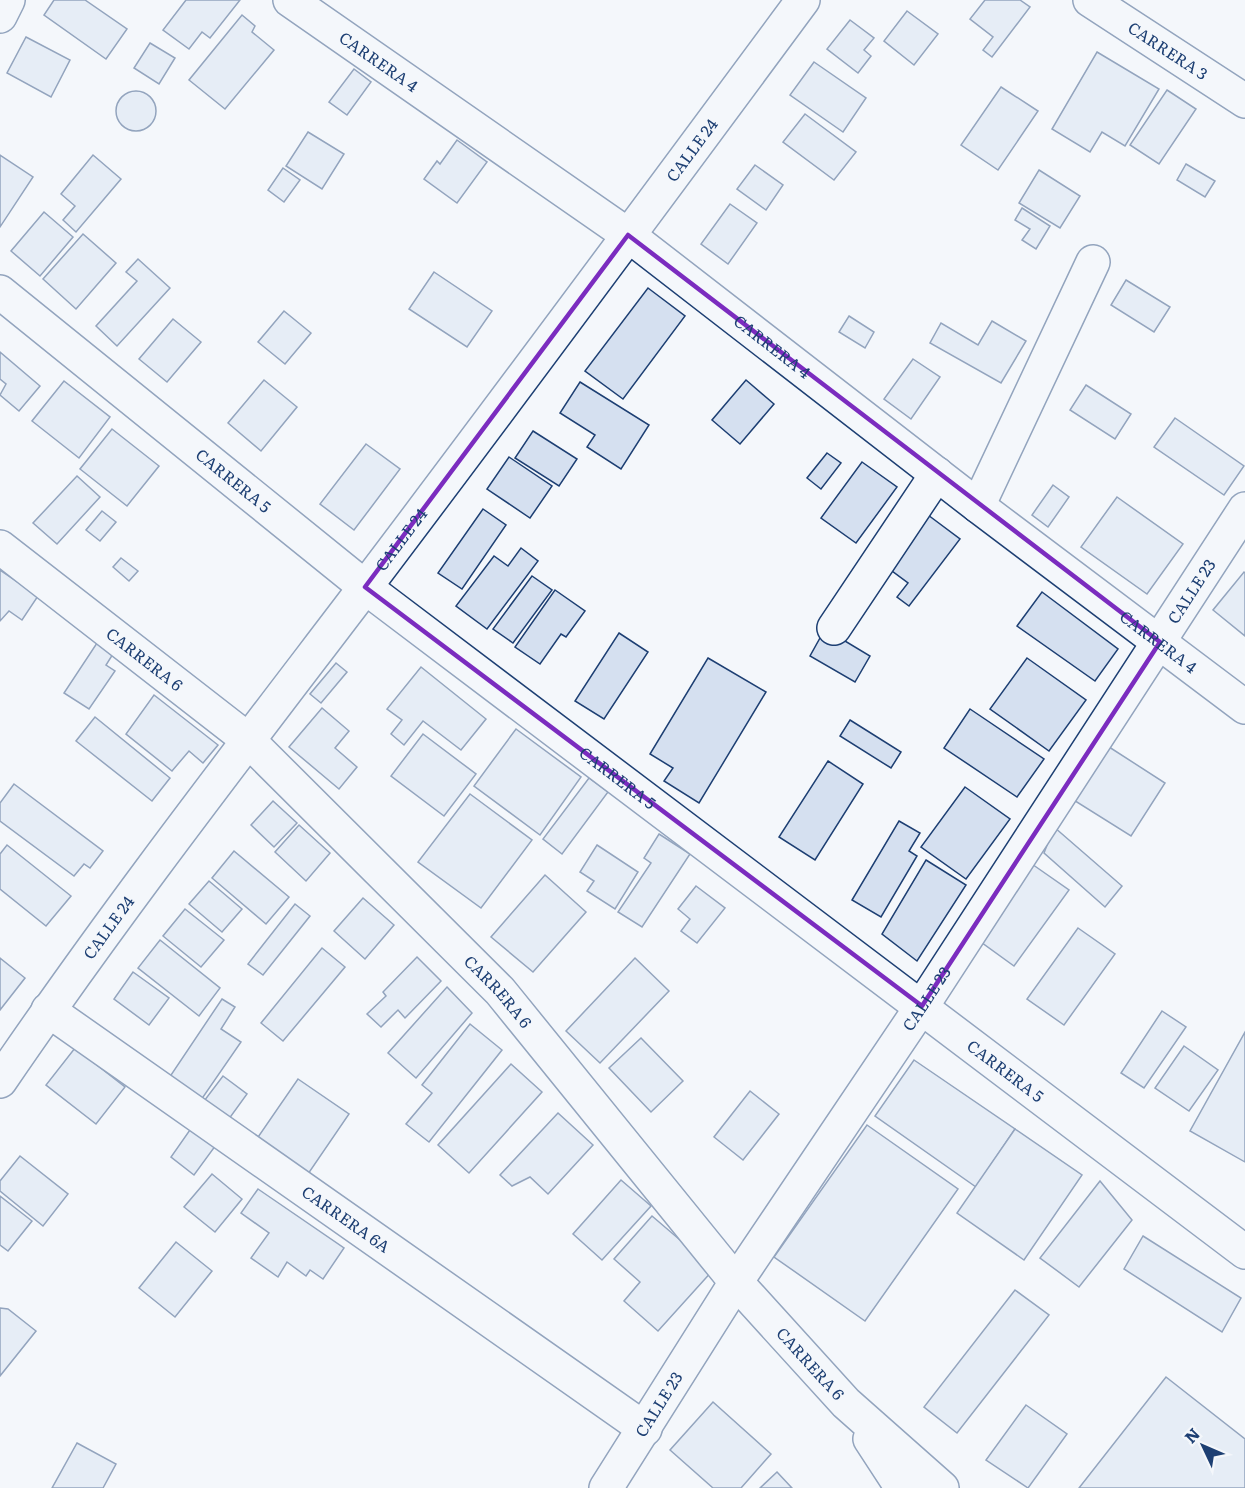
<svg xmlns="http://www.w3.org/2000/svg" width="1245" height="1488" font-family="Literata,serif">
  <style>
    .building { fill: #d5e0f0; stroke: #1d3f73; stroke-width: 1.5 }
    .lines { fill: none; stroke-linecap: round; stroke-linejoin: round }
    .minor-casing { stroke: #1d3f73; stroke-width: 36 }
    .minor { stroke: #f4f7fb; stroke-width: 33 }
    .marked { fill: none; stroke: #7b2cbf; stroke-width: 4.5; stroke-linejoin: round }
    .labels { text-anchor: middle; stroke-width: 4.5; stroke-linejoin: round; paint-order: stroke }
    .street-label { font-size: 16px; fill: #1d3f73; stroke: #f4f7fb }
  </style>
  <rect width="100%" height="100%" fill="#f4f7fb"/>
  <!-- building -->
  <g class="building">
    <polygon points="54,0 85,0 127,29 106,59 44,15"/>
    <polygon points="186,0 240,0 210,38 202,32 189,49 163,30"/>
    <polygon points="985,0 1020,0 1030,7 992,57 983,50 993,37 970,19"/>
    <polygon points="907,11 938,34 914,65 884,41"/>
    <polygon points="242,15 255,26 252,32 274,50 225,109 189,80"/>
    <polygon points="850,20 874,38 864,50 871,56 858,73 827,49"/>
    <polygon points="26,37 70,60 51,97 7,73"/>
    <polygon points="150,43 175,58 159,84 134,68"/>
    <polygon points="1097,52 1159,89 1125,146 1102,132 1090,152 1052,129"/>
    <polygon points="814,62 866,98 843,132 790,95"/>
    <polygon points="354,69 371,82 347,115 329,102"/>
    <polygon points="1001,87 1038,111 998,170 961,145"/>
    <polygon points="1167,90 1196,109 1159,164 1130,145"/>
    <circle cx="136" cy="111" r="20"/>
    <polygon points="805,114 856,152 834,180 783,142"/>
    <polygon points="308,132 344,154 322,189 286,166"/>
    <polygon points="457,140 487,162 457,203 424,179 437,161 440,164"/>
    <polygon points="0,155 33,177 0,227"/>
    <polygon points="93,155 121,179 76,232 63,220 75,206 61,194"/>
    <polygon points="1186,164 1215,181 1205,197 1177,180"/>
    <polygon points="755,165 783,185 766,210 737,189"/>
    <polygon points="283,168 300,180 284,202 268,190"/>
    <polygon points="1039,170 1080,196 1060,228 1019,203"/>
    <polygon points="730,204 757,223 728,264 701,244"/>
    <polygon points="1022,208 1050,226 1036,249 1022,240 1030,229 1015,220"/>
    <polygon points="44,212 73,237 40,276 11,251"/>
    <polygon points="83,234 116,263 76,309 43,279"/>
    <polygon points="138,259 170,288 117,346 96,326 137,281 126,272"/>
    <polygon points="434,272 492,311 467,347 409,309"/>
    <polygon points="1126,280 1170,307 1154,332 1111,305"/>
    <polygon points="648,288 685,316 623,399 585,371"/>
    <polygon points="284,311 311,333 285,364 258,342"/>
    <polygon points="849,316 874,332 865,348 839,332"/>
    <polygon points="173,319 201,342 167,382 139,359"/>
    <polygon points="992,321 1026,341 1001,383 930,343 941,323 978,345"/>
    <polygon points="0,352 40,386 19,411 0,395 6,384 0,379"/>
    <polygon points="913,359 940,377 911,419 884,399"/>
    <polygon points="264,380 297,407 261,451 228,423"/>
    <polygon points="746,380 774,404 740,444 712,420"/>
    <polygon points="64,381 110,417 79,458 32,421"/>
    <polygon points="580,382 649,425 621,469 587,447 595,435 560,413"/>
    <polygon points="1086,385 1131,414 1115,439 1070,410"/>
    <polygon points="1175,418 1244,466 1224,495 1154,447"/>
    <polygon points="112,429 159,466 127,506 80,469"/>
    <polygon points="533,431 577,459 559,486 515,458"/>
    <polygon points="366,444 400,469 354,530 320,504"/>
    <polygon points="827,453 841,463 821,489 807,478"/>
    <polygon points="509,457 552,486 530,518 487,489"/>
    <polygon points="862,462 897,487 856,543 821,518"/>
    <polygon points="77,476 100,497 57,544 33,523"/>
    <polygon points="1053,485 1069,497 1048,527 1032,515"/>
    <polygon points="1117,497 1183,544 1147,594 1081,547"/>
    <polygon points="483,509 506,525 462,589 438,573"/>
    <polygon points="102,511 116,522 100,541 86,530"/>
    <polygon points="924,512 960,539 909,606 897,597 908,583 884,565"/>
    <polygon points="521,548 538,561 487,629 456,606 494,556 508,566"/>
    <polygon points="121,558 138,571 129,581 113,567"/>
    <polygon points="0,570 38,596 22,620 9,611 0,621"/>
    <polygon points="1244,572 1245,573 1245,636 1213,610"/>
    <polygon points="532,576 552,590 513,643 493,629"/>
    <polygon points="555,590 585,611 566,637 561,634 540,664 515,647"/>
    <polygon points="1042,592 1118,649 1095,681 1017,626"/>
    <polygon points="825,629 870,656 855,682 810,656"/>
    <polygon points="619,633 648,652 604,719 575,701"/>
    <polygon points="97,643 113,654 106,665 115,671 89,709 64,693"/>
    <polygon points="708,658 766,692 699,803 664,781 673,768 650,754"/>
    <polygon points="1027,658 1086,700 1049,751 990,709"/>
    <polygon points="336,663 347,672 321,703 310,694"/>
    <polygon points="421,667 486,719 461,750 423,721 404,745 391,734 402,720 387,709"/>
    <polygon points="154,695 218,745 203,763 189,751 172,771 126,734"/>
    <polygon points="322,708 349,731 335,748 357,767 339,789 289,747"/>
    <polygon points="970,709 1044,759 1017,797 944,748"/>
    <polygon points="95,717 170,778 152,801 76,741"/>
    <polygon points="850,720 901,752 891,768 840,736"/>
    <polygon points="516,729 581,777 540,835 474,786"/>
    <polygon points="423,734 476,774 444,816 391,776"/>
    <polygon points="1106,745 1165,783 1131,836 1072,799"/>
    <polygon points="828,761 863,784 815,860 779,837"/>
    <polygon points="589,778 608,792 562,854 543,839"/>
    <polygon points="14,784 103,851 90,868 84,864 74,876 0,821 0,803"/>
    <polygon points="965,787 1010,819 966,879 921,847"/>
    <polygon points="470,794 532,840 481,908 418,862"/>
    <polygon points="273,801 297,823 274,847 251,825"/>
    <polygon points="899,821 920,833 909,851 917,856 881,917 852,900"/>
    <polygon points="299,825 330,853 306,881 275,852"/>
    <polygon points="1054,827 1122,886 1105,907 1044,853"/>
    <polygon points="659,834 690,854 642,927 618,912 651,863 644,858"/>
    <polygon points="7,845 71,896 46,926 0,889 0,854"/>
    <polygon points="597,845 638,872 615,909 587,891 594,881 580,872"/>
    <polygon points="234,851 289,897 266,924 212,878"/>
    <polygon points="926,860 966,885 917,961 882,934"/>
    <polygon points="1029,862 1069,890 1014,966 974,937"/>
    <polygon points="545,875 586,912 533,972 491,937"/>
    <polygon points="209,881 242,909 222,932 189,904"/>
    <polygon points="696,886 725,908 697,943 681,931 690,919 678,909"/>
    <polygon points="363,898 394,925 365,959 334,931"/>
    <polygon points="295,904 310,916 263,975 248,964"/>
    <polygon points="185,909 224,940 201,967 163,936"/>
    <polygon points="1078,928 1115,954 1064,1025 1027,999"/>
    <polygon points="160,940 220,988 199,1016 138,968"/>
    <polygon points="322,948 345,967 283,1041 261,1023"/>
    <polygon points="417,957 441,981 405,1018 398,1010 381,1027 367,1014 386,996 383,992"/>
    <polygon points="0,958 25,978 0,1010"/>
    <polygon points="635,958 669,991 600,1063 566,1031"/>
    <polygon points="133,972 169,998 149,1025 114,999"/>
    <polygon points="447,987 472,1013 416,1078 388,1053"/>
    <polygon points="222,999 235,1007 221,1029 241,1042 201,1100 169,1078"/>
    <polygon points="1162,1011 1186,1027 1144,1088 1121,1073"/>
    <polygon points="470,1024 502,1050 429,1142 406,1124 432,1093 422,1085"/>
    <polygon points="1245,1032 1245,1162 1190,1131"/>
    <polygon points="641,1038 683,1081 651,1112 609,1068"/>
    <polygon points="1184,1046 1218,1070 1189,1111 1155,1088"/>
    <polygon points="75,1048 125,1087 96,1124 46,1085"/>
    <polygon points="914,1060 1015,1129 976,1187 875,1116"/>
    <polygon points="511,1064 542,1092 469,1173 438,1145"/>
    <polygon points="223,1076 247,1094 226,1123 201,1105"/>
    <polygon points="298,1079 349,1114 308,1174 256,1140"/>
    <polygon points="750,1091 779,1114 743,1160 714,1137"/>
    <polygon points="558,1113 593,1145 548,1194 530,1177 512,1186 500,1175"/>
    <polygon points="867,1125 958,1189 865,1321 774,1257"/>
    <polygon points="192,1127 216,1145 194,1175 171,1157"/>
    <polygon points="1015,1129 1082,1175 1024,1260 957,1213"/>
    <polygon points="20,1156 68,1194 43,1226 0,1191 0,1181"/>
    <polygon points="212,1174 242,1199 215,1232 184,1207"/>
    <polygon points="621,1180 651,1206 602,1260 573,1234"/>
    <polygon points="1100,1181 1132,1220 1079,1287 1040,1258"/>
    <polygon points="258,1189 344,1248 323,1279 310,1270 306,1276 287,1262 278,1277 251,1258 269,1233 241,1213"/>
    <polygon points="0,1196 32,1221 8,1251 0,1245"/>
    <polygon points="652,1216 714,1269 658,1331 624,1301 640,1282 614,1259"/>
    <polygon points="1143,1236 1241,1298 1222,1332 1124,1269"/>
    <polygon points="176,1242 212,1271 175,1317 139,1288"/>
    <polygon points="1015,1290 1049,1315 957,1433 924,1407"/>
    <polygon points="0,1308 8,1309 36,1331 0,1376"/>
    <polygon points="1166,1377 1245,1439 1245,1488 1079,1488"/>
    <polygon points="713,1402 771,1454 741,1488 713,1488 670,1450"/>
    <polygon points="1026,1405 1067,1434 1028,1488 986,1460"/>
    <polygon points="77,1443 116,1464 103,1488 52,1488"/>
    <polygon points="777,1472 792,1488 760,1488"/>
  </g>
  <g class="lines">
    <!-- minor casing -->
    <g class="minor-casing">
      <g id="minor">
        <path id="s1" d="M290,0L628,235L978,506L1245,707"/>
        <path id="s2" d="M1090,0L1245,101"/>
        <polyline points="0,16 8,0"/>
        <path id="s3" d="M0,292L365,587L1245,1252"/>
        <polyline points="978,506 1093,262"/>
        <path id="s4" d="M0,547L247,739L500,991L736,1282L846,1403L942,1488"/>
        <polyline points="834,628 937,474"/>
        <path id="s5" d="M48,1010L645,1429"/>
        <path id="s6" d="M0,1081C116,911 242,749 366,586C513,392 658,196 803,0"/>
        <polyline points="870,1439 902,1488"/>
        <path id="s7" d="M606,1488L736,1282L922,1006L1245,509"/>
      </g>
    </g>
    <!-- minor -->
    <use href="#minor" class="minor"/>
  </g>
  <!-- marked area -->
  <path d="M0 0H1245V1488H0ZM628,235L1160,642L922,1006L365,587Z" fill="#f4f7fb" fill-opacity=".55" fill-rule="evenodd"/>
  <path class="marked" d="M628,235L1160,642L922,1006L365,587Z"/>
  <g class="labels">
    <!-- street labels -->
    <g class="street-label">
      <text dy="6" stroke="none"><textPath href="#s2" startOffset="93">CARRERA 3</textPath></text>
      <text dy="6" stroke="none"><textPath href="#s1" startOffset="108">CARRERA 4</textPath></text>
      <text dy="6" stroke="none"><textPath href="#s6" startOffset="1160">CALLE 24</textPath></text>
      <text dy="6" stroke="none"><textPath href="#s1" startOffset="594">CARRERA 4</textPath></text>
      <text dy="6" stroke="none"><textPath href="#s3" startOffset="300">CARRERA 5</textPath></text>
      <text dy="6" stroke="none"><textPath href="#s6" startOffset="674">CALLE 24</textPath></text>
      <text dy="6" stroke="none"><textPath href="#s7" startOffset="1071">CALLE 23</textPath></text>
      <text dy="6" stroke="none"><textPath href="#s1" startOffset="1080">CARRERA 4</textPath></text>
      <text dy="6" stroke="none"><textPath href="#s4" startOffset="183">CARRERA 6</textPath></text>
      <text dy="6" stroke="none"><textPath href="#s3" startOffset="786">CARRERA 5</textPath></text>
      <text dy="6" stroke="none"><textPath href="#s6" startOffset="188">CALLE 24</textPath></text>
      <text dy="6" stroke="none"><textPath href="#s4" startOffset="669">CARRERA 6</textPath></text>
      <text dy="6" stroke="none"><textPath href="#s7" startOffset="585">CALLE 23</textPath></text>
      <text dy="6" stroke="none"><textPath href="#s3" startOffset="1272">CARRERA 5</textPath></text>
      <text dy="6" stroke="none"><textPath href="#s5" startOffset="364">CARRERA 6A</textPath></text>
      <text dy="6" stroke="none"><textPath href="#s4" startOffset="1155">CARRERA 6</textPath></text>
      <text dy="6" stroke="none"><textPath href="#s7" startOffset="99">CALLE 23</textPath></text>
    </g>
  </g>
  <!-- north arrow -->
  <g transform="translate(1203 1446) rotate(314)" stroke="#f4f7fb" stroke-width="4.5" paint-order="stroke">
  <path d="M0-4.5L10 22L0 15L-10 22Z" fill="#1d3f73"/>
  <text y="-9" font-size="16" font-weight="bold" text-anchor="middle" fill="#1d3f73">N</text>
  </g>
</svg>
